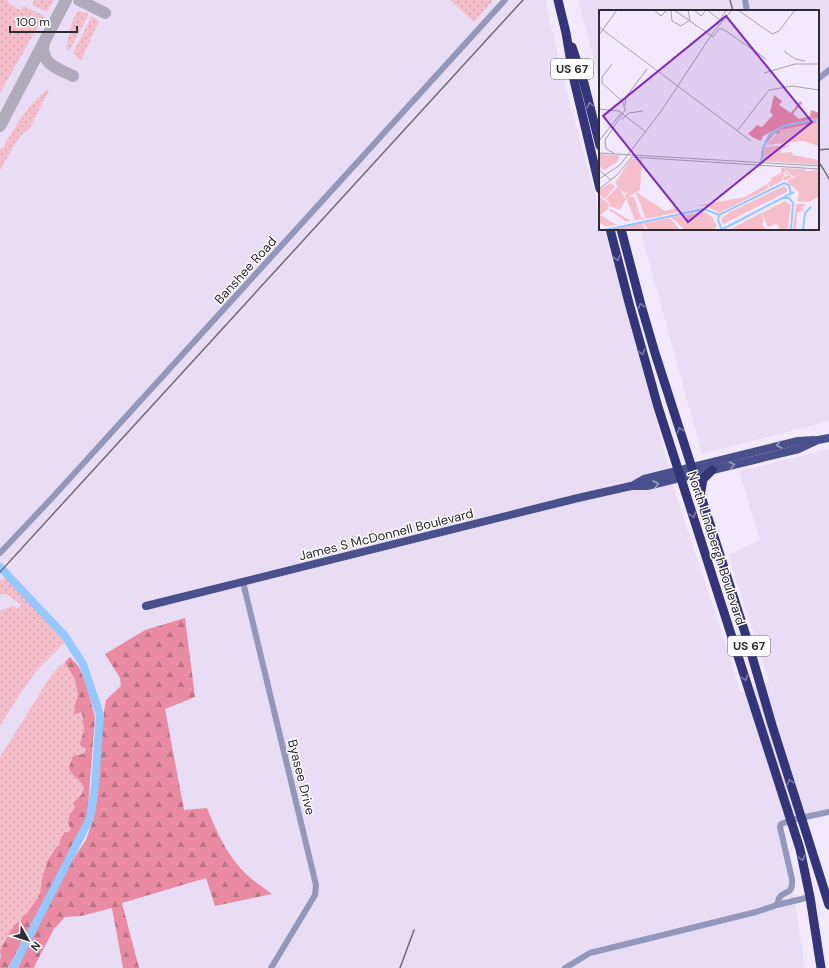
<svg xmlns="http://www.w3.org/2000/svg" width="829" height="968" font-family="'DM Sans',sans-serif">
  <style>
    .built { fill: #e9ddf6 }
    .grass { fill: url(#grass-dots) }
    .forest { fill: url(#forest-firs) }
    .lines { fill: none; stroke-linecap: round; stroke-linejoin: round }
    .river { stroke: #96c7fd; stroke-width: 8 }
    .taxiway { stroke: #b1aab9; stroke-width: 12 }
    .minor { stroke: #9397bb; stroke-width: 6 }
    .major { stroke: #4b4f8c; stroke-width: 8 }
    .highway { stroke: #343479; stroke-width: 9 }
    .rail { stroke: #706b76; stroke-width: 1.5 }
    .oneway { stroke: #7b7ba8 }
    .oneway2 { stroke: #9c9ec0 }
    .labels { text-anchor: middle; stroke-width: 3; stroke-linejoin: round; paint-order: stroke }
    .shield { fill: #fff; stroke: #6d6b70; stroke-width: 1 }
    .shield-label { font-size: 12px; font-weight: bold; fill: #2e2b32 }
    .street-label { font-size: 13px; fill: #2e2b32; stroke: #fff }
    .inset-river { fill: none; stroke: #96c7fd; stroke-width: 2 }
    .inset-road { fill: none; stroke: #a49eab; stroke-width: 1 }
    .view { fill: #7b2cbf; fill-opacity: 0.15; stroke: #7b2cbf; stroke-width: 2 }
    .inset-edge { fill: none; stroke: #2e2b32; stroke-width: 2 }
  </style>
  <defs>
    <pattern id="grass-dots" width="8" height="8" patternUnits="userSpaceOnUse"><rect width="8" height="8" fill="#f5becb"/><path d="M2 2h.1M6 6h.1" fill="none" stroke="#d2a3af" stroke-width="1.8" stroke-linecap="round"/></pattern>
    <pattern id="forest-firs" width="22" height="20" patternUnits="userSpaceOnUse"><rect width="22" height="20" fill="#e88ba3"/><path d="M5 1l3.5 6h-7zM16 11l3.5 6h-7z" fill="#bc7285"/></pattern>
  </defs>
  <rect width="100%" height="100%" fill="#f2eafc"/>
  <!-- built -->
  <g class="built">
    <polygon points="0,0 545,0 564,81 600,213 600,229 604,229 677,497 741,692 769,682 728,555 760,540 739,471 829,449 829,814 784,828 805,968 0,968"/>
    <polygon points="578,0 829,0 829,421 702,454 640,229 818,229 818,11 600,11 600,82"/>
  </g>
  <!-- grass -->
  <g class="grass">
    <polygon points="0,0 7,0 11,5 20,10 24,6 44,16 0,93"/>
    <polygon points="34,0 54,0 47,12 32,5"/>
    <polygon points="450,0 493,0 474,22"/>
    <polygon points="78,11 89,14 69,51 66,48 72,22"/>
    <polygon points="92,16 99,21 81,61 73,53"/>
    <path d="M47,90H49L30,128L20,136L0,170V149L4,147C12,131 32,99 47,90Z"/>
    <polygon points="6,578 65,642 38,669 20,694 0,726 0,611 13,606 17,609 22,605 6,594 0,594 0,580"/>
    <path d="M65,662C70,672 78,683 78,695C78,699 74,708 74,714L82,712L87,749L83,754L73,756L75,777L81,780L84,786L82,794L73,803L75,807L70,814L71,829L60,844L55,849L48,861L42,878L40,894L26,915H23L21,920L14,925L0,951V757L50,677L59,666Z"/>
  </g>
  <!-- forest -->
  <g class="forest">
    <path d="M185,618L195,697L165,709L184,810L207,808C217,833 228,857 247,875C255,882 264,888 272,894L215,906L206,878L122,903L139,968H123L112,908L81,916L65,917L54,929L35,965L34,968H18L38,923L69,865L86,840L92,823L95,812L98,792L103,717L106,700L121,686L120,678L105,654L145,630Z"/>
    <path d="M70,657L79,667L86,684L95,717L87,819L8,968H0V959L1,958L0,951L2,947L14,925L21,920L23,915H26L40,894L42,878L48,860L55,849L60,844V840L65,832H69L71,829L68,823L70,814L75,807L73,803L82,794L84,787C79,777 72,778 69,768L73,756L83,754L87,749L82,747L80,744L84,730L82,712L74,714L75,705L78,695L75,680L65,662Z"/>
  </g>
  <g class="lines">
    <!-- river -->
    <polyline class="river" points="0,567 65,636 83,664 100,715 95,785 90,818 13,968"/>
    <!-- taxiway -->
    <g class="taxiway">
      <polyline points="79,0 105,13"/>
      <path d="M44,43C39,63 58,69 73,76"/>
      <polyline points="0,126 66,0"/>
    </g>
    <!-- minor -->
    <g class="minor">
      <polyline points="745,0 747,11"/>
      <polyline points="818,79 829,70"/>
      <polyline points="0,553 51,499 505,0"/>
      <polyline points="243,582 316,885 315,895 271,968"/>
      <path d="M777,905C777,905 779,899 779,898C786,889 793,896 792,879L780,827L781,824L791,820L829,812"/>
      <polyline points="565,968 590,953 756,912 777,905 810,897"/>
    </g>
    <!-- major -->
    <g class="major">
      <polyline points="632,486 644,479 798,441 814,440"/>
      <polyline points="146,606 578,498 631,486 647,486 799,449 818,440 829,438"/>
    </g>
    <!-- highway -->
    <g class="highway">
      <polyline points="558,0 566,33 574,80 600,189"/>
      <polyline points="572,47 584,83 600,146"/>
      <polyline points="610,229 629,303 658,407 800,849 810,897 821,968"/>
      <polyline points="621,229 641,305 655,353 747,639 772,725 829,905"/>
      <polyline points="701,491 703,479 712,470"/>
    </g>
    <!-- rail -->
    <g class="rail">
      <polyline points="730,0 733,11"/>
      <polyline points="818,150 829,149"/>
      <polyline points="818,161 824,170 829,179"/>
      <polyline points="0,572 523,0"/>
      <polyline points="400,968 414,930"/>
    </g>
  </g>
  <!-- one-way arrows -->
  <defs><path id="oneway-chevron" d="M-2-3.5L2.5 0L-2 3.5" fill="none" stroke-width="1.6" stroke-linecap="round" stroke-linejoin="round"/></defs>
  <g class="oneway">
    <use href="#oneway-chevron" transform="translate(590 105) rotate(-105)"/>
    <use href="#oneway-chevron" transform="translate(617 258) rotate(76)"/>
    <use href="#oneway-chevron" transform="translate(641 306) rotate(-106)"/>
    <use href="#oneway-chevron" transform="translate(642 352) rotate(74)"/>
    <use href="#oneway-chevron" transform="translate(680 430) rotate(-108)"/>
    <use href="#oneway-chevron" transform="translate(693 515) rotate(72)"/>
    <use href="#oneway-chevron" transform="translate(745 678) rotate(72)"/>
    <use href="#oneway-chevron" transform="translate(790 782) rotate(-108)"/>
    <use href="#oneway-chevron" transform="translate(802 858) rotate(75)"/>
  </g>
  <g class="oneway2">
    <use href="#oneway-chevron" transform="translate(779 445) rotate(166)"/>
    <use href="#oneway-chevron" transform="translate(732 465) rotate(-13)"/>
    <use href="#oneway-chevron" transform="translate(656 484) rotate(-14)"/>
  </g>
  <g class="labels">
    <!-- shield labels -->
    <g class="shield">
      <rect x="551" y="59" width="42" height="20" rx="3"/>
      <rect x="728" y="636" width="42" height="20" rx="3"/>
    </g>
    <g class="shield-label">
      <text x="572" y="73">US 67</text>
      <text x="749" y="650">US 67</text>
    </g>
    <!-- street labels -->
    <g class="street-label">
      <text transform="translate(245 270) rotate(-48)" y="5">Banshee Road</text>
      <text transform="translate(386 534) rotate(-14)" y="5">James S McDonnell Boulevard</text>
      <text transform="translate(717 548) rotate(72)" y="5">North Lindbergh Boulevard</text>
      <text transform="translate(302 777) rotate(76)" y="5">Byasee Drive</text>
    </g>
  </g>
  <!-- overview -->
  <g transform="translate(599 10)">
    <rect width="220" height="220" fill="#f2eafc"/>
    <path d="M220,111V136L204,131L167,135L181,120ZM193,135L182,139V143L192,142L194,145L220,150V155L162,151L164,137ZM0,144L12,145H21L18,152L5,160L0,156ZM32,149H43L41,180L36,183H39L66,201L78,198L79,202L47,209L37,183L30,186L35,187L42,207L46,209L36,210L26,185L29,182L25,183L16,173ZM182,158L207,159L206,161L220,160V170L217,172L220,171V187L209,192L198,191L200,183L188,171L205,162L194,167L190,162L187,161L181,166L187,162H188L191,165L192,168L184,171L186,166H190L186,163L183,171L171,177L169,173L176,169L170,172L174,169H170L182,163ZM12,173L16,176L6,189L0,185V180ZM168,174L170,178L120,203L108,196H96L146,187ZM19,176L27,189L21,200L12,196L10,198L32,211H26L10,200L11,194L7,189ZM185,176L189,180L186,183L124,214L122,209L131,202ZM0,186L10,194L9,199L2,205H0ZM186,191L192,195L189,218L182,220L177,214L169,217L163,203ZM210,193L204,198L205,200L198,203L197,220H194L197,194H206L202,200ZM106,202L113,207L118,216L116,219L86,220L72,207L86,205L85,210L88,211L87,205ZM162,203L165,210L163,214L167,220H130ZM0,206H3L18,215L6,216L0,213ZM71,208L81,220H49L44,213ZM43,213L46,220H13L14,219Z" fill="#f5becb"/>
    <path d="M175,85L183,91L180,95L192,103L201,91L203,93L194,104L200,109L211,106L212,100L220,103V108L185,115L164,126L162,131L155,128L149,124L158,115L163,117L174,105L171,102ZM220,109L216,113L181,120L180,124L176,123L166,135L171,126L185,116Z" fill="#e88ba3"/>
    <path class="inset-river" d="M162,153L164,138L170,125L184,116L220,109M184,188H190L194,193L192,220M120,206L119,210L123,220M7,220L105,199L120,205L185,173L190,175L192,184M122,220L195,182M204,220L206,203L212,197"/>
    <path class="inset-road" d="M55,0L62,6L68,0M72,0L73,11L82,16L91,10L89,0M75,0L114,27L120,19H124M95,0L102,6L107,0M108,0L121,10M139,0L173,24L180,21L196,0M118,15L127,0M0,17L152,131M124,19L167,49M0,25L18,0M185,41L196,49L206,51M13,54L3,67V73L24,92L26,100L6,130L7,139L15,143M165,63L196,54H220M26,96L27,87L48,59M0,99L20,101L47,122M22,110L30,103L44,101M138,121L170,80L193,76L220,80M0,131L22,103M0,143L220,156M0,160L12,170M0,169L21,155L63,100L113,24L133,0M0,179L18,165L33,147L220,159"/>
    <path class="view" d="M127,6L213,112L89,212L4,106Z"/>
    <rect width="220" height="220" class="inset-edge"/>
  </g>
  <!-- north arrow -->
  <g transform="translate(28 940) rotate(129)" stroke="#ffffff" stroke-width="3" paint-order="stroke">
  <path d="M0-3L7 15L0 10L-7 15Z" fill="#2e2b32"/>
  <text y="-6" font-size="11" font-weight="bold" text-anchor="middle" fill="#2e2b32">N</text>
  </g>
  <!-- scale -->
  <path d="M10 26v6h67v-6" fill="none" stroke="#2e2b32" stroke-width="2"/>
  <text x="16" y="26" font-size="12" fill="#2e2b32" stroke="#ffffff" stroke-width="3" paint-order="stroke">100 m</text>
</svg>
